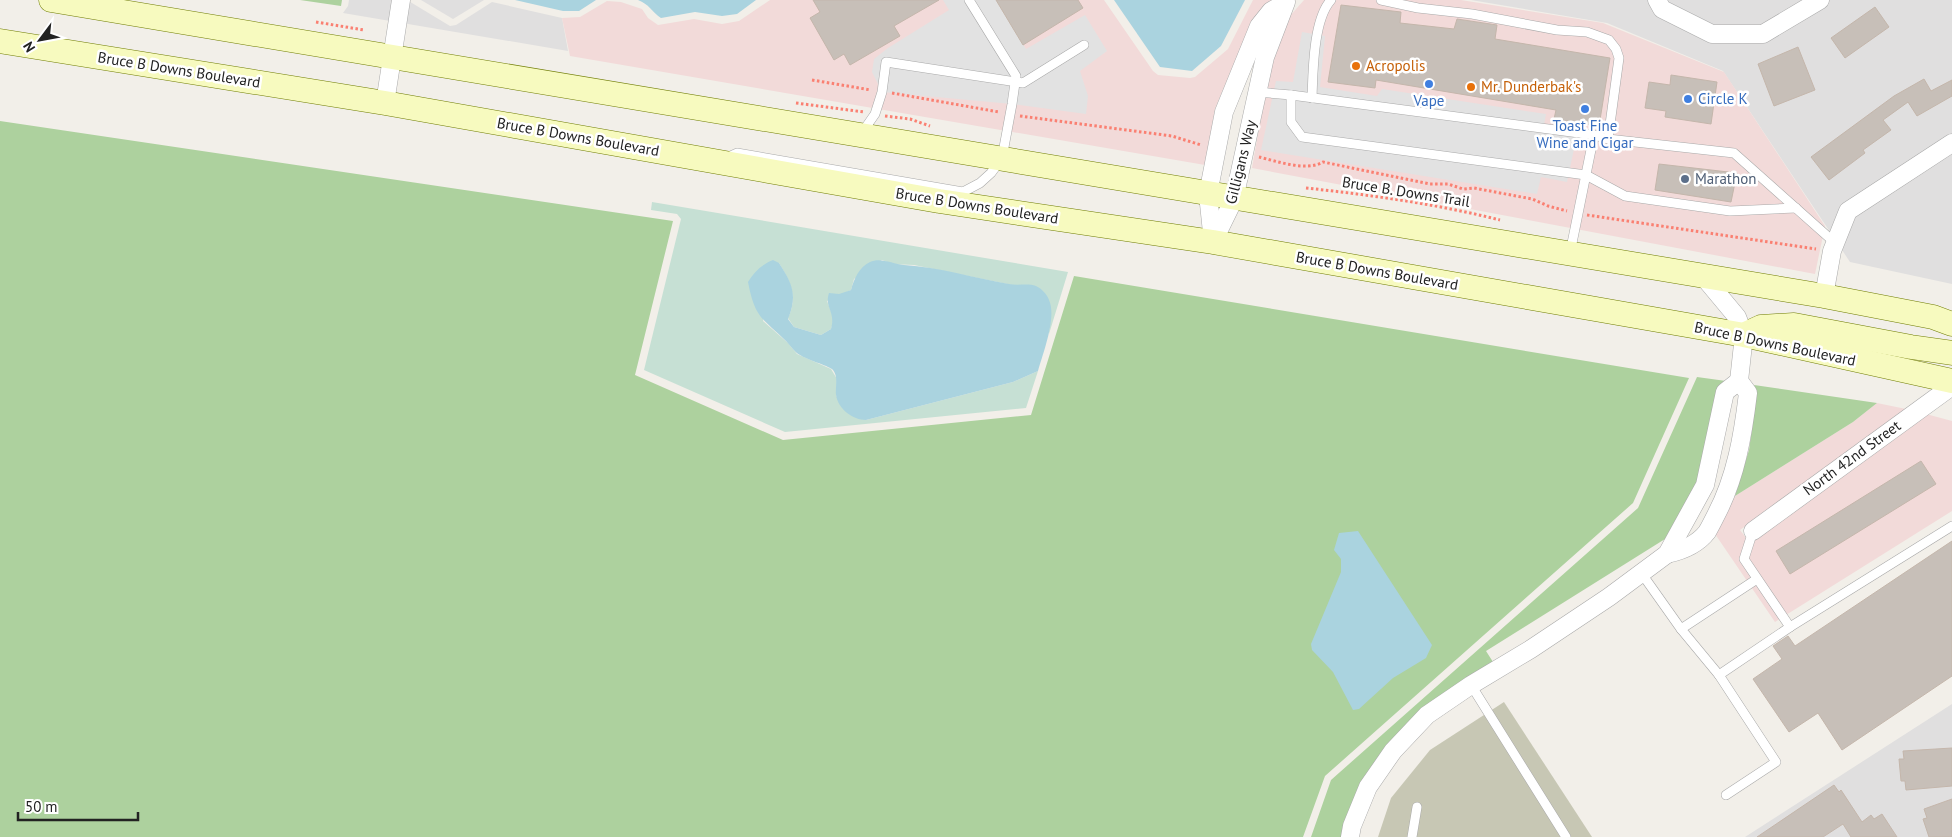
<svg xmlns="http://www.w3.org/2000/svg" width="1952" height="837" font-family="'PT Sans',sans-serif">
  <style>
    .residential { fill: #e0dfdf }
    .commercial { fill: #f2dad9 }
    .construction { fill: #c7c7b4 }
    .forest { fill: #add19e }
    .wetland { fill: #c6e0d4 }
    .parking { fill: #e2e2e2 }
    .water { fill: #aad3df }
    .building { fill: #c7bfb8; stroke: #c4b6ab }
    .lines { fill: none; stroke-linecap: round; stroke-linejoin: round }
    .lane-casing { stroke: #a9a9a9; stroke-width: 10 }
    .street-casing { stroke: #a9a9a9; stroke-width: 19 }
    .secondary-casing { stroke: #707d05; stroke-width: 25 }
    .path { stroke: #fa8072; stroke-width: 3; stroke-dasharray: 2.5 2.5; stroke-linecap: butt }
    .lane { stroke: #fff; stroke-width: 9 }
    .street { stroke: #fff; stroke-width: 18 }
    .secondary { stroke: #f7fabf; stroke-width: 24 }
    .food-dot { fill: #e8710a; stroke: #fff; stroke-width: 2 }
    .shop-dot { fill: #3f7fe0; stroke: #fff; stroke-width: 2 }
    .service-dot { fill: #5c6f8a; stroke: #fff; stroke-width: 2 }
    .labels { text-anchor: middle; stroke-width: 5; stroke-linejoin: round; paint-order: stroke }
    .food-label { font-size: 15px; fill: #c56008; stroke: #fff; text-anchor: start }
    .street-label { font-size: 15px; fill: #222; stroke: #fff }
    .shop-label { font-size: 15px; fill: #366cbe; stroke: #fff }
    .service-label { font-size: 15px; fill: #4e5e75; stroke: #fff; text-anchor: start }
  </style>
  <rect width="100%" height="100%" fill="#f2efe9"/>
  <!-- residential -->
  <g class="residential">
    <polygon points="349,0 407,0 450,26 456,25 492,2 562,18 568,51 343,13 348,6"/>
    <polygon points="421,0 484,0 453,19"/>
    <polygon points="1471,0 1952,0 1952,284 1850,262 1723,71 1607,23"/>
    <polygon points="1952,704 1952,837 1745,837"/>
  </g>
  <!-- commercial -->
  <g class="commercial">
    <polygon points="770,0 1104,0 1153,71 1158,75 1190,78 1195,77 1228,49 1253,0 1274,0 1251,23 1215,109 1205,165 570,56 562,18 580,17 607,1 621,2 642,9 648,18 658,25 694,19 722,24 739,21"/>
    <polygon points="1304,0 1461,0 1603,23 1724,72 1825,226 1815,274 1252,168 1271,59 1289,17"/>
    <polygon points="1877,403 1906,409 1740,530 1750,543 1926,414 1952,421 1952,511 1775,622 1715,534 1735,496 1853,422"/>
  </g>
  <!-- construction -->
  <polygon class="construction" points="1504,702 1592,837 1378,837 1391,798 1430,750"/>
  <!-- forest -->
  <g class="forest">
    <polygon points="300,0 342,0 341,6"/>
    <polygon points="0,121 673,221 635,375 783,440 1031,415 1074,276 1689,378 1633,503 1325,776 1303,837 0,837"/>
    <polygon points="1697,377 1726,381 1697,483 1665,539 1486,651 1493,662 1361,783 1343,826 1341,837 1311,837 1331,780 1638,508"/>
    <polygon points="1754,385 1877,403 1853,422 1735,496 1749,450 1757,393"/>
  </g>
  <!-- wetland -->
  <path class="wetland" d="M652,202L1068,272L1049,334C1051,300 1053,284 1012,285L914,265L892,264L882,260L854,279L851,290L827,301L834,319L831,329L821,335L794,327L788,318C798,297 791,282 779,263L763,321L788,343L797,354L831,369L837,379L836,396L866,420L1013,382L1038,371L1026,408L785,432L644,370L681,219L677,214L651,210Z"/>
  <!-- parking -->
  <g class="parking">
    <polygon points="943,0 996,0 1026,49 1085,15 1107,51 1080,71 1088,96 1086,114 1012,104 882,92 872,72 874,59 888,48 949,10"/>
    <polygon points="1302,32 1325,36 1320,87 1377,96 1382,89 1546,114 1544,125 1578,130 1567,182 1541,177 1537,194 1261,150 1276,81 1293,82"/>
  </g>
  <!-- water -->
  <g class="water">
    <polygon points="515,0 596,0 579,11 563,11"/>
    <path d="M638,0H756L737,14L722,16L695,12L661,18C652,12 649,4 638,0Z"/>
    <polygon points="1114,0 1245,0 1221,46 1192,71 1160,67"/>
    <path d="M773,260L779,263C792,283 798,295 788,319L794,327L821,335L831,329C836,311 824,308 829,293L839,294L851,290C854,279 859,267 870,262C880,257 893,264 904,265C939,267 974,278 1009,284C1018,286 1028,283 1036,286C1042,289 1047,294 1049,300C1057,317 1043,353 1038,371L1013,382L866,420C853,420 838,409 836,395C835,386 839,376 832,369C828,366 806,359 800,355C794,352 791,346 786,341C762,318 755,318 748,282C754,272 761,265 773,260Z"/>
    <polygon points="1358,531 1432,645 1426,658 1393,678 1359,709 1353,710 1333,672 1312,650 1311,644 1341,572 1341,559 1334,550 1339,533"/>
  </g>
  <!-- building -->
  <g class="building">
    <polygon points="813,0 939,0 894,26 900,36 850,65 844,54 834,60 810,18 820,12"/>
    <polygon points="996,0 1078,0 1083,8 1023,45"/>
    <polygon points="1341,5 1401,12 1400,23 1454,29 1457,19 1497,25 1495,39 1610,58 1599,126 1554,119 1556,110 1376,80 1375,88 1328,82"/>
    <polygon points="1875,7 1889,27 1845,58 1831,38"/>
    <polygon points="1798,47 1815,90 1774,106 1758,64"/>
    <polygon points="1671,75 1717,82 1711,124 1665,117 1666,111 1645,108 1649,82 1670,85"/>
    <polygon points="1924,79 1931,91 1952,80 1952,96 1917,116 1908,102 1883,120 1891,130 1863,150 1865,153 1829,180 1811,157 1894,96"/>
    <polygon points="1659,164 1737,173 1731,202 1655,190"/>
    <polygon points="1921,461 1936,484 1790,574 1776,551"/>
    <polygon points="1952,541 1952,676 1842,750 1818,713 1789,732 1753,679 1782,659 1773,646 1788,636 1795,646"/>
    <polygon points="1952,748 1952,786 1906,790 1905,781 1901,781 1899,759 1904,759 1903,751"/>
    <polygon points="1834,785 1839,792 1841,790 1862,822 1871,815 1874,819 1882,814 1897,837 1851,837 1843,824 1823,837 1757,837"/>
    <polygon points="1952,799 1952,837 1929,837 1923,819 1927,818 1924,809"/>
  </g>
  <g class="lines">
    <!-- lane casing -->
    <g class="lane-casing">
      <g id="lane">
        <polyline points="1381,0 1418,8 1472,14 1557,30 1587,32 1609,40 1616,49 1619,58 1608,139"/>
        <polyline points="1257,92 1291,95 1291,122 1302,137 1586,175 1625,196 1730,211 1796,208"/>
        <polyline points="1291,95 1594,135 1608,139 1734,153 1834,242"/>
        <path d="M1312,98C1313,72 1313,20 1331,0"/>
        <polyline points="861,134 875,114 882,92 886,62 1023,83 1084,45"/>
        <polyline points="726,158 737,153 963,192 980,183 991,173 1002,158 1012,104 1016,76 969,0"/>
        <polyline points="1570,253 1594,135"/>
        <polyline points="1642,574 1681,629"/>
        <polyline points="1790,627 1952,526"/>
        <polyline points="1719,675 1681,629 1757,579"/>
        <polyline points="1471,685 1566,837"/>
        <polyline points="1726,795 1776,762 1719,675 1790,627 1744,559 1753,531"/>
        <polyline points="1412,837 1417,807"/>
      </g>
    </g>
    <!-- street casing -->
    <g class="street-casing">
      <g id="street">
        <polyline points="1657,0 1662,9 1712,34 1763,34 1820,0"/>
        <polyline points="385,103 401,0"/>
        <polyline points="1213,242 1208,194 1224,112 1259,26 1271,11 1285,3"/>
        <polyline points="1213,242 1234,199 1265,57 1286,2"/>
        <polyline points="1824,296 1832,251 1848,211 1952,143"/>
        <polyline points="1753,531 1952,386"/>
        <path d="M1667,554C1681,551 1697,545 1707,532C1710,527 1713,521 1716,515C1736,477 1743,435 1748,393L1739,381L1744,335L1737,317L1702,275"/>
        <polyline points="1350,837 1352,826 1368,787 1393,751 1427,715 1471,685 1531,649 1609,597 1667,554 1705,485 1725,392 1739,381"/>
      </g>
    </g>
    <!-- secondary casing -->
    <g class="secondary-casing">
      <g id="secondary">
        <polyline points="51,0 1824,296 1933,317 1952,324"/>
        <polyline points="0,41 385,103 939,201 1213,242 1744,335 1952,381"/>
        <polyline points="1748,333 1761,327 1794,325 1911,347 1952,353"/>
      </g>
    </g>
    <!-- path -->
    <g class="path">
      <polyline points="316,22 364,30"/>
      <polyline points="812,80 871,90"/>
      <polyline points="892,93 999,112"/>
      <polyline points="796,103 864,112"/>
      <polyline points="885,116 910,119 930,126"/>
      <polyline points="1020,116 1172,136 1201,145"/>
      <path d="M1259,157C1276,161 1307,172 1323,162L1430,184H1448L1463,189L1474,188L1532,199L1548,206L1567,211"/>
      <path d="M1306,188C1371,195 1437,204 1500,220"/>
      <polyline points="1587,215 1816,249"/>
    </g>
    <!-- lane -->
    <use href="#lane" class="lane"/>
    <!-- street -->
    <use href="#street" class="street"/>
    <!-- secondary -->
    <use href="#secondary" class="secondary"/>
  </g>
  <!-- markers -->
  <g class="food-dot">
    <circle cx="1356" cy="66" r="5"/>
    <circle cx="1471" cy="87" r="5"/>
  </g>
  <g class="shop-dot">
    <circle cx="1429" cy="84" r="5"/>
    <circle cx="1688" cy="99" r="5"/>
    <circle cx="1585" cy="109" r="5"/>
  </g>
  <circle class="service-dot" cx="1685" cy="179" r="5"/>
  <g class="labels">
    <!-- food labels -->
    <g class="food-label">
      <text x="1366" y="71">Acropolis</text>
      <text x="1481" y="92">Mr. Dunderbak's</text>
    </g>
    <!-- street labels -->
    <g class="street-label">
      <text transform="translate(179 70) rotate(9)" y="5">Bruce B Downs Boulevard</text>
      <text transform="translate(578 137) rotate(10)" y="5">Bruce B Downs Boulevard</text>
      <text transform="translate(1241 162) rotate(-76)" y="5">Gilligans Way</text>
      <text transform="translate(1406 192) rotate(9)" y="5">Bruce B. Downs Trail</text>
      <text transform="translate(977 206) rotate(9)" y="5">Bruce B Downs Boulevard</text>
      <text transform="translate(1377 271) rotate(10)" y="5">Bruce B Downs Boulevard</text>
      <text transform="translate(1775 344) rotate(12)" y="5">Bruce B Downs Boulevard</text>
      <text transform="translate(1852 458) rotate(-36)" y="5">North 42nd Street</text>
    </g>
    <!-- shop labels -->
    <g class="shop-label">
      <text x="1698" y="104" text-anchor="start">Circle K</text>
      <text x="1429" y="106">Vape</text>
      <text x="1585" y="131">Toast Fine<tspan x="1585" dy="17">Wine and Cigar</tspan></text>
    </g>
    <!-- service labels -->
    <g class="service-label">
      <text x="1695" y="184">Marathon</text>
    </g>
  </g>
  <!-- north arrow -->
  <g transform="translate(40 40) rotate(238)" stroke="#ffffff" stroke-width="4" paint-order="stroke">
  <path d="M0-4L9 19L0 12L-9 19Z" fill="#222222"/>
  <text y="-8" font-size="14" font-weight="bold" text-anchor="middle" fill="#222222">N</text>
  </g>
  <!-- scale -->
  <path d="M18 812v8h120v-8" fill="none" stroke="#222222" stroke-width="2.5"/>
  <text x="25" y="812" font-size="15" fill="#222222" stroke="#ffffff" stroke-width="4" paint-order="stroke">50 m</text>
</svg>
